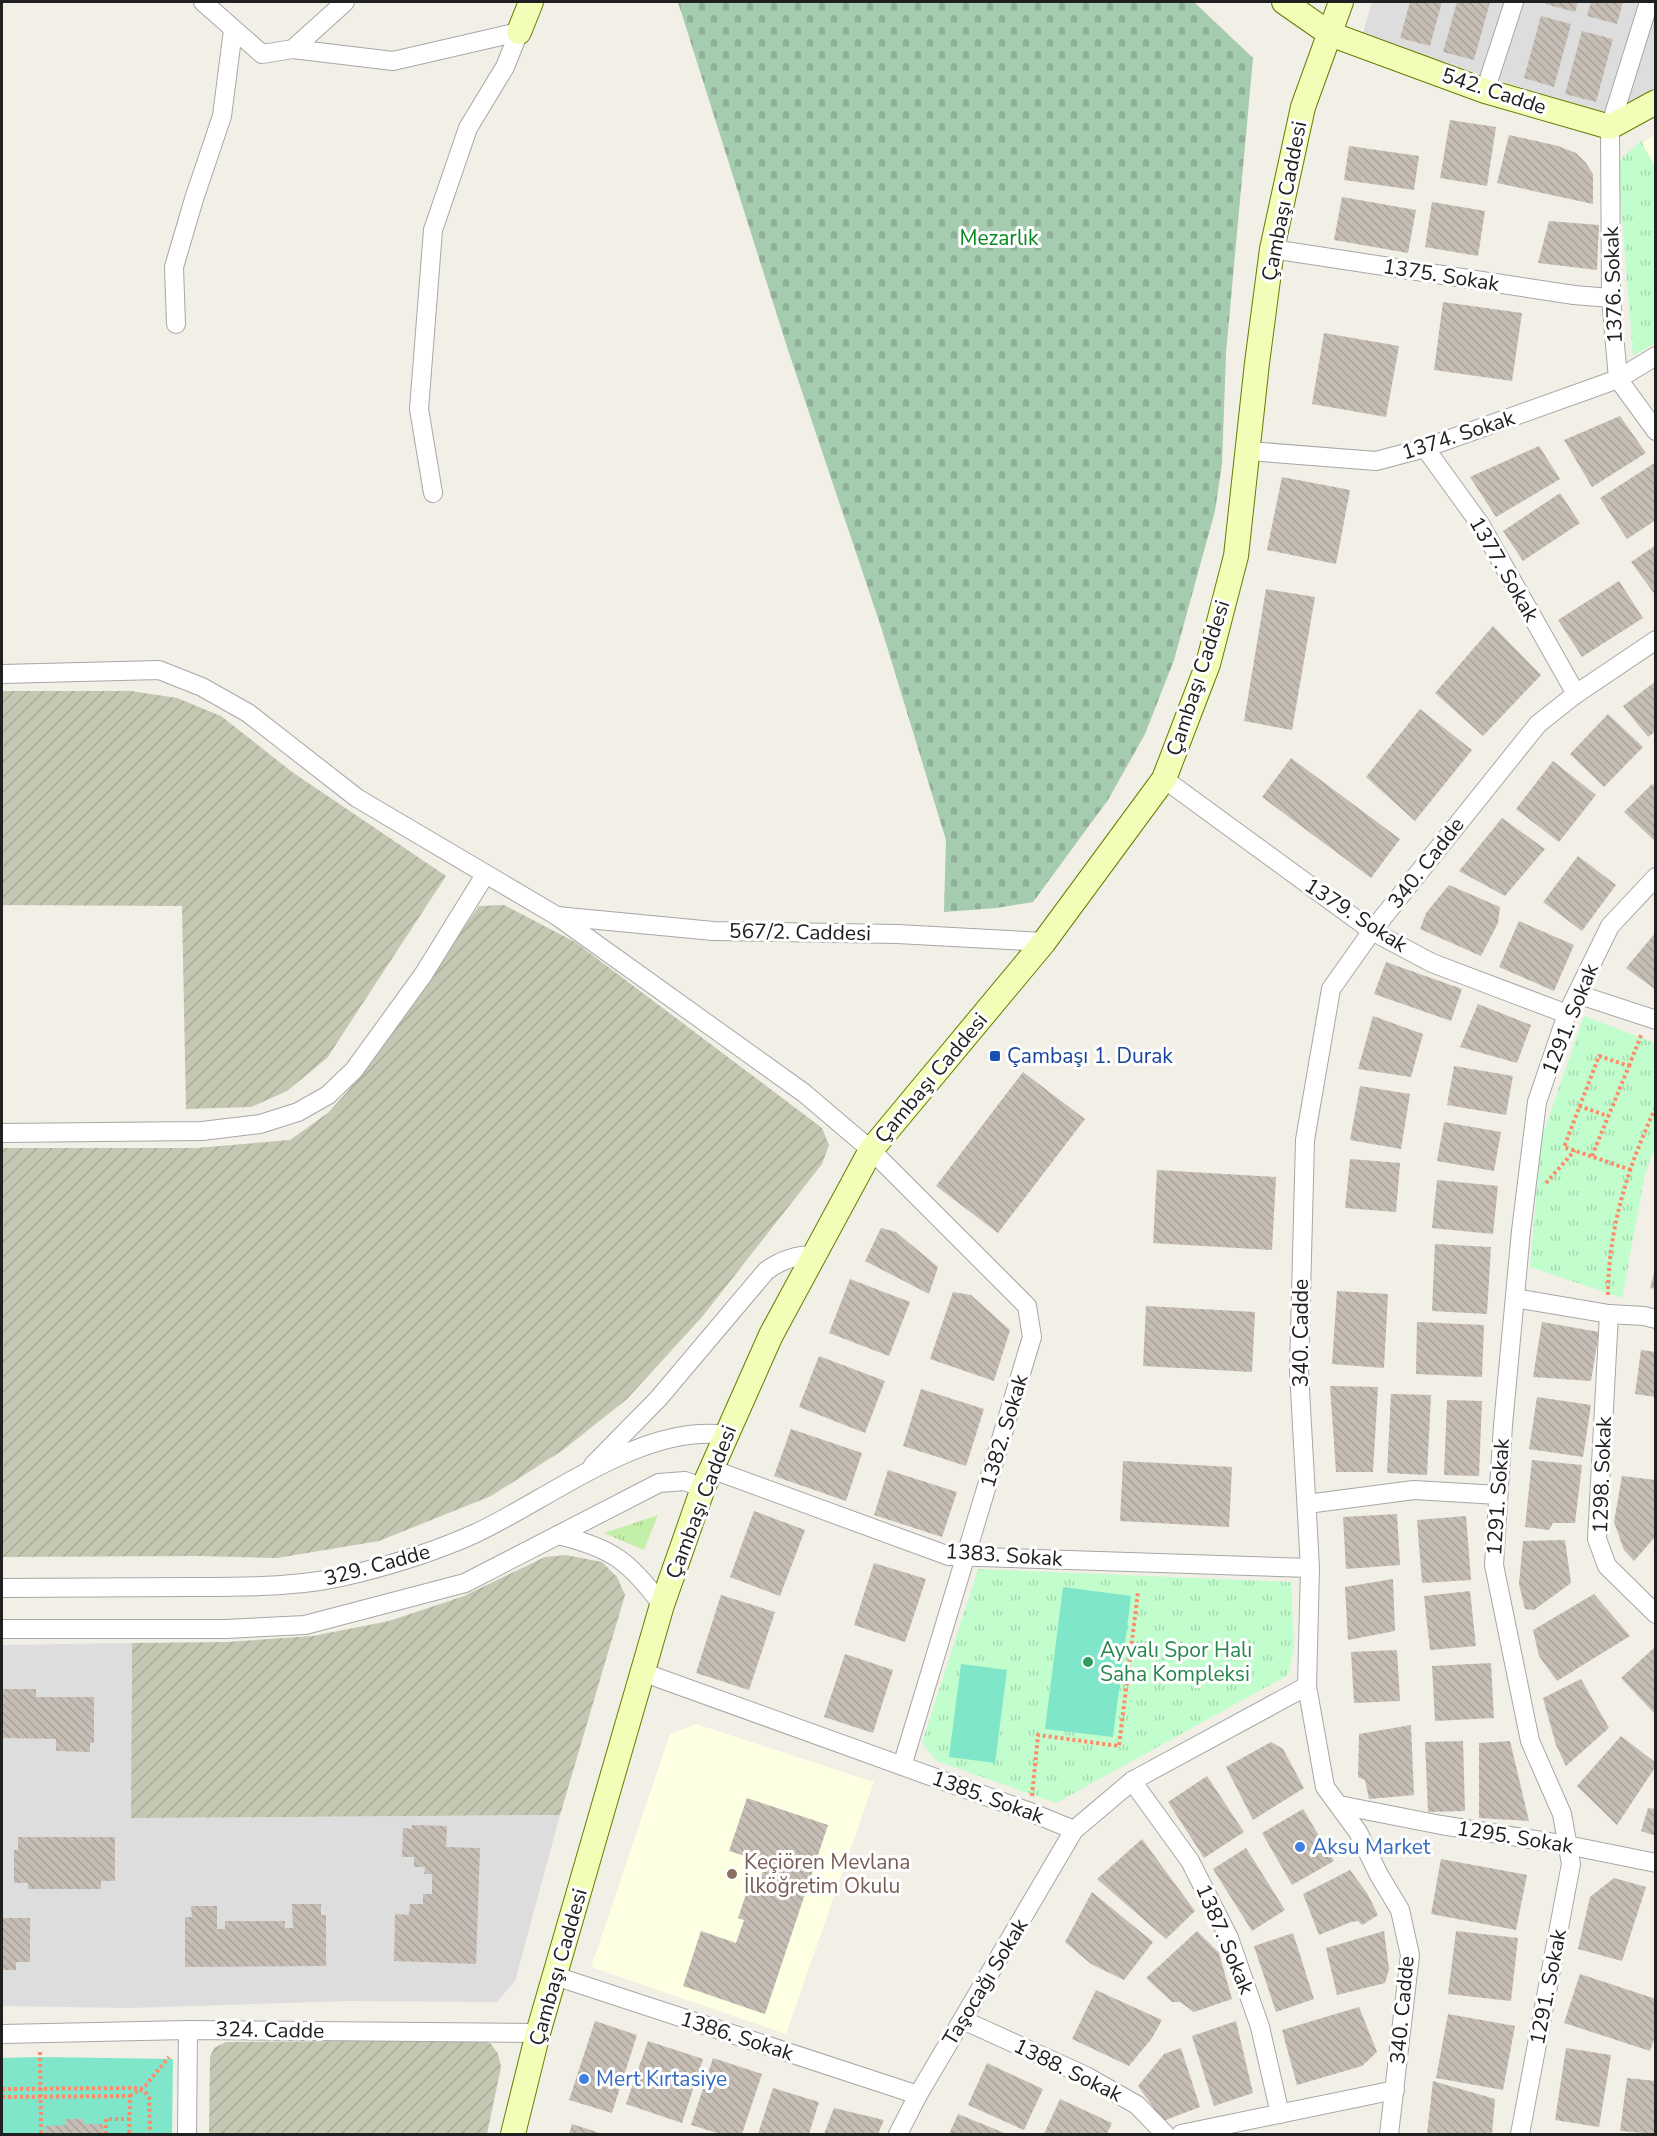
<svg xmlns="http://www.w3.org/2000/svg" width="1657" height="2136" font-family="'Nunito Sans',sans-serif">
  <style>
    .residential { fill: #dedddd }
    .education { fill: #fcffe2 }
    .construction { fill: url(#construction-furrows) }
    .grass { fill: url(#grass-tufts) }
    .cemetery { fill: url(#cemetery-stones) }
    .park { fill: url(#park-tufts) }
    .pitch { fill: #7fe6ca }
    .building { fill: url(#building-back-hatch) }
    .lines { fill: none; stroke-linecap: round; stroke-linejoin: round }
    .street-casing { stroke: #a7a7a7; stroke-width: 20 }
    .secondary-casing { stroke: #627f00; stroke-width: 26 }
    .path { stroke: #ff8b6a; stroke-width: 4; stroke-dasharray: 3 3; stroke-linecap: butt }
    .street { stroke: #fff; stroke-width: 18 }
    .secondary { stroke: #f2feb8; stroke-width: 24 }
    .transit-dot { fill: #1a4fb4; stroke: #fff; stroke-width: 2 }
    .leisure-dot { fill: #2e9e5b; stroke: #fff; stroke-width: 2 }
    .shop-dot { fill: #3f7fe0; stroke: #fff; stroke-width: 2 }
    .education-dot { fill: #8d6e63; stroke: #fff; stroke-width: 2 }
    .labels { text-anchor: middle; stroke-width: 6; stroke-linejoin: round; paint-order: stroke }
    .street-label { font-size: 21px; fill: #202020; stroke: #fff }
    .park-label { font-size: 21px; fill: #04891e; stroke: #fff }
    .transit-label { font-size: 21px; fill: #164399; stroke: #fff; text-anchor: start }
    .leisure-label { font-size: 21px; fill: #27864d; stroke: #fff; text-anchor: start }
    .shop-label { font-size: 21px; fill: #366cbe; stroke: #fff; text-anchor: start }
    .education-label { font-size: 21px; fill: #785e54; stroke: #fff; text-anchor: start }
  </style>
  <defs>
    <pattern id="construction-furrows" width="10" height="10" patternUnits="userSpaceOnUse" patternTransform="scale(1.5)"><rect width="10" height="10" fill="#c4c7b1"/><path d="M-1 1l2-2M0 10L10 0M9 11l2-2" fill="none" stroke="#a8ab98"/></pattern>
    <pattern id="grass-tufts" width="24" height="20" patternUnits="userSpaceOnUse" patternTransform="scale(1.5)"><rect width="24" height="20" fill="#c3efa9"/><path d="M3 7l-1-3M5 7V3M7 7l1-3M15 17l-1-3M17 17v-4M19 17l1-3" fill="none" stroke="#a7cd91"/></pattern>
    <pattern id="cemetery-stones" width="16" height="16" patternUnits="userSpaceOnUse" patternTransform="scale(1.5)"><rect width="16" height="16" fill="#a6ccb0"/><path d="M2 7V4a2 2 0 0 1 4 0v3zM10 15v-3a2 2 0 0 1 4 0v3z" fill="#8faf97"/></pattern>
    <pattern id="park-tufts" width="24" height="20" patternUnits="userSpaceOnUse" patternTransform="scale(1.5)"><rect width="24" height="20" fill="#c1fdcd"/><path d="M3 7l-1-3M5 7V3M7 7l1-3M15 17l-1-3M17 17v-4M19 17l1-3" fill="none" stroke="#a6d9b0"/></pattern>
    <pattern id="building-back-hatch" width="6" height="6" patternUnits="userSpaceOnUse" patternTransform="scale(1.5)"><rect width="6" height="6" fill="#c6beb5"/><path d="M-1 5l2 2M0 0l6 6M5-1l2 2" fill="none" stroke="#aaa39b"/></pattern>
  </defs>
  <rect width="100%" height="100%" fill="#f1efe6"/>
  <!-- residential -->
  <g class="residential">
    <polygon points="1372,2 1655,2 1655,88 1609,116 1362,36"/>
    <polygon points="132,1643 131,1818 560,1815 515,1981 497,2002 349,2001 130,2008 2,2006 2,1645"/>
  </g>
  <!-- education -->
  <g class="education">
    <polygon points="1655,135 1655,167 1642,143"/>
    <polygon points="696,1724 874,1782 786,2034 591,1967 670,1734"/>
  </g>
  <!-- construction -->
  <g class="construction">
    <polygon points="2,691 131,691 177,698 221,716 292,772 446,876 327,1058 287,1091 251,1107 186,1109 182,906 2,905"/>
    <polygon points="504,905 575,942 822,1128 829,1145 822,1164 702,1317 627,1399 563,1450 491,1496 379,1541 277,1558 198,1556 2,1557 2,1148 197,1148 290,1140 328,1113 348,1091 479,906"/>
    <polygon points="566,1555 602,1562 617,1577 625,1595 560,1815 131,1818 132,1643 227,1642 313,1636 389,1621 464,1596 545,1557"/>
    <polygon points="481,2040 491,2044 498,2054 501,2067 487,2134 209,2134 210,2057 214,2048 226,2042"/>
  </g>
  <!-- grass -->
  <polygon class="grass" points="658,1515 644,1550 604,1533"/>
  <!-- cemetery -->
  <polygon class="cemetery" points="678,2 1194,2 1253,58 1226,353 1222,464 1215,511 1174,660 1145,734 1108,800 1033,902 996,908 944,912 946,840 881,627 788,350"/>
  <!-- park -->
  <g class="park">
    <polygon points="1641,141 1655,167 1655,343 1633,356 1618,166 1622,158"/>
    <polygon points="1584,1016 1655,1043 1655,1146 1645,1174 1622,1298 1530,1267 1541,1140"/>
    <polygon points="978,1569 1291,1582 1294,1649 1288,1675 1056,1803 937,1761 922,1743"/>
  </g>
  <!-- pitch -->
  <g class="pitch">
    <polygon points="1063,1587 1131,1596 1113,1737 1045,1729"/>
    <polygon points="961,1664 1007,1670 995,1763 949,1757"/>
    <polygon points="40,2057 173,2059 172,2134 2,2134 2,2058"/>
  </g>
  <!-- building -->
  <g class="building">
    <polygon points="1410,2 1442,2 1430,46 1400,38"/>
    <polygon points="1457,2 1490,2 1474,60 1443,52"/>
    <polygon points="1546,2 1578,2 1575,12 1545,4"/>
    <polygon points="1591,2 1623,2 1617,24 1587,16"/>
    <polygon points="1541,16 1571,24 1554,87 1524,78"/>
    <polygon points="1582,31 1613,39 1596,102 1565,94"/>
    <polygon points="1450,120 1496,127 1487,186 1440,178"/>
    <polygon points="1509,135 1558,146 1576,153 1586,163 1593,174 1593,204 1497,183"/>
    <polygon points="1349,146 1419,156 1414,190 1344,180"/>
    <polygon points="1342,197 1416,210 1408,253 1334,240"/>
    <polygon points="1432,202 1485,211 1478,256 1425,247"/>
    <polygon points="1549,221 1599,225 1597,270 1538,263"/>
    <polygon points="1443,302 1522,313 1512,381 1434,370"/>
    <polygon points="1324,333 1399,346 1386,417 1312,404"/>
    <polygon points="1620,416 1646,453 1592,487 1564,440"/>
    <polygon points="1539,446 1560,479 1496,517 1470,477"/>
    <polygon points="1656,462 1656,520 1627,539 1600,498"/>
    <polygon points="1282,477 1350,490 1336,564 1267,550"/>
    <polygon points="1560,493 1580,523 1523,561 1503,531"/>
    <polygon points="1656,545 1656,596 1631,562"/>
    <polygon points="1619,581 1643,618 1582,657 1558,620"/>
    <polygon points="1266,589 1315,597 1292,730 1244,721"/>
    <polygon points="1493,626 1541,675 1483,736 1435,693"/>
    <polygon points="1656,681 1656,731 1648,737 1623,706"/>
    <polygon points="1420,709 1472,750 1415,821 1366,777"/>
    <polygon points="1608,714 1643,747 1604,787 1570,754"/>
    <polygon points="1291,758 1400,839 1371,878 1262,797"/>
    <polygon points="1553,761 1596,795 1559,842 1516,809"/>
    <polygon points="1652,784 1656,787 1656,842 1624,812"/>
    <polygon points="1502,818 1545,849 1505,896 1459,871"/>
    <polygon points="1578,856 1616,885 1582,931 1543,902"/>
    <polygon points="1449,885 1500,907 1498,923 1481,956 1420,929 1426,913"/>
    <polygon points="1519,921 1574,945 1554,991 1499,967"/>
    <polygon points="1656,932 1656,990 1626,968"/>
    <polygon points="1386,962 1462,989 1451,1021 1374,994"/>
    <polygon points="1478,1004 1531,1025 1517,1063 1460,1047"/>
    <polygon points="1373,1016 1423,1034 1411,1077 1358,1069"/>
    <polygon points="1454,1066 1513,1076 1506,1115 1447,1105"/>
    <polygon points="1023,1072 1085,1119 998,1233 936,1186"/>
    <polygon points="1360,1086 1410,1094 1401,1149 1350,1140"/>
    <polygon points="1444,1122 1501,1132 1494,1171 1437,1161"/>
    <polygon points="1350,1159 1400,1163 1396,1212 1345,1208"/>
    <polygon points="1157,1170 1276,1177 1272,1250 1153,1243"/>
    <polygon points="1437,1180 1498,1186 1493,1234 1432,1228"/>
    <polygon points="881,1228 896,1232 938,1267 929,1294 865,1261"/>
    <polygon points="1435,1244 1491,1247 1487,1314 1432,1311"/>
    <polygon points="1656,1266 1656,1289 1650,1288"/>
    <polygon points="850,1279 910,1302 889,1356 829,1333"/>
    <polygon points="1337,1291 1388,1294 1384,1368 1332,1364"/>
    <polygon points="953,1292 971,1295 1010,1330 994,1381 930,1359"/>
    <polygon points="1146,1306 1255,1312 1252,1372 1143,1366"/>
    <polygon points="1417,1322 1484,1325 1482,1377 1416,1374"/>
    <polygon points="1542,1322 1599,1332 1591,1381 1533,1377"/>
    <polygon points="1641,1350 1656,1352 1656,1397 1635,1394"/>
    <polygon points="819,1356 885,1381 865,1433 799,1407"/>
    <polygon points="1330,1386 1378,1387 1373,1472 1336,1472"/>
    <polygon points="921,1389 984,1409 966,1466 903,1446"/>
    <polygon points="1391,1394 1431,1395 1427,1475 1387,1473"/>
    <polygon points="1537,1397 1591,1405 1583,1457 1529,1449"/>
    <polygon points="1447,1400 1482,1401 1479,1476 1444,1475"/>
    <polygon points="791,1429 862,1453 846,1501 774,1476"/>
    <polygon points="1532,1460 1582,1465 1575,1523 1553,1523 1549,1530 1525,1527"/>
    <polygon points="1123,1461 1232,1467 1229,1527 1120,1521"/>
    <polygon points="888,1470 957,1492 942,1537 874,1515"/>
    <polygon points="1622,1476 1656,1480 1656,1536 1634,1561 1624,1550 1614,1522"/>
    <polygon points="754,1511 805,1530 780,1596 730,1577"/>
    <polygon points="1397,1514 1400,1565 1346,1569 1343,1517"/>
    <polygon points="1466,1516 1471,1580 1422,1583 1417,1520"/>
    <polygon points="1565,1540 1571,1583 1534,1610 1525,1609 1519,1584 1523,1541"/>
    <polygon points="874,1563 926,1579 905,1642 854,1625"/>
    <polygon points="1393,1579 1395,1631 1348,1640 1345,1587"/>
    <polygon points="1470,1591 1476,1646 1430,1650 1424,1596"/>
    <polygon points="1594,1594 1630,1636 1557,1681 1539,1656 1533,1630"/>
    <polygon points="721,1595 775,1612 749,1690 696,1673"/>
    <polygon points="1656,1646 1656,1715 1621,1678"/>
    <polygon points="1397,1650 1400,1701 1354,1703 1351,1652"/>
    <polygon points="845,1654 893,1670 873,1733 824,1717"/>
    <polygon points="1491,1663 1494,1718 1435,1721 1432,1666"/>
    <polygon points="1581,1679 1609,1728 1566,1766 1556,1745 1543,1698"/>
    <polygon points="3,1689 36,1689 36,1697 94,1697 94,1743 90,1743 90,1752 56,1751 56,1739 2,1738"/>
    <polygon points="1411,1725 1414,1795 1369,1799 1365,1780 1358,1777 1359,1734"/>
    <polygon points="1621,1736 1656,1763 1656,1766 1617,1825 1577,1786"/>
    <polygon points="1463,1741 1465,1811 1428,1812 1425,1742"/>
    <polygon points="1510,1741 1529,1821 1479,1818 1479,1743"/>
    <polygon points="1271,1742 1283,1749 1304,1788 1253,1820 1226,1767"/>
    <polygon points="1207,1776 1244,1832 1204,1858 1168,1802"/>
    <polygon points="747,1798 828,1825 765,2014 683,1986 701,1931 736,1943 744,1920 738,1918 752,1876 760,1879 766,1863 729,1851"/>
    <polygon points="1648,1808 1656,1809 1656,1836 1641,1831"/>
    <polygon points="1303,1809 1334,1861 1292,1885 1262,1833"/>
    <polygon points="412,1825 447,1826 446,1847 480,1848 476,1964 394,1961 395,1914 409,1915 410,1904 423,1904 423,1894 432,1894 432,1874 424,1874 425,1867 414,1867 414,1857 402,1857 403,1828 412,1829"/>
    <polygon points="18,1837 115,1837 115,1881 101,1881 101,1889 28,1889 28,1883 14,1883 14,1850 18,1850"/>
    <polygon points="1142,1839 1195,1911 1166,1939 1097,1879"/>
    <polygon points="1246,1848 1285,1910 1252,1931 1213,1869"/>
    <polygon points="1441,1859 1527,1875 1516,1930 1431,1914"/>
    <polygon points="1350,1870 1367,1893 1378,1915 1362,1925 1358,1921 1351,1922 1319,1935 1303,1894"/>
    <polygon points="1614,1878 1646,1887 1622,1961 1578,1949 1590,1897"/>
    <polygon points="1092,1892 1153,1942 1124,1980 1091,1964 1065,1942"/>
    <polygon points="292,1904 321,1904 321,1915 326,1915 326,1966 185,1967 185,1917 192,1917 191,1906 217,1906 217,1929 225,1929 225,1921 285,1921 285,1928 293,1928"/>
    <polygon points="2,1918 30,1918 30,1962 16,1962 16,1970 2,1970"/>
    <polygon points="1197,1931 1219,1953 1232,1999 1194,2012 1180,2002 1172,2002 1146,1978"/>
    <polygon points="1384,1931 1389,1969 1385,1983 1337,1995 1326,1948"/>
    <polygon points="1456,1931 1518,1938 1511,2001 1448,1994"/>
    <polygon points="1293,1933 1314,1999 1276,2012 1254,1946"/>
    <polygon points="1580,1974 1656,1999 1656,2034 1650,2051 1564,2023"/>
    <polygon points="1096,1990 1162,2020 1152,2038 1129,2066 1072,2039"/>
    <polygon points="1359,2007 1377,2052 1362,2066 1297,2085 1282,2030"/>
    <polygon points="1448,2014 1515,2026 1503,2090 1436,2078"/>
    <polygon points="595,2021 637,2035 612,2113 569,2100"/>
    <polygon points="1236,2021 1253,2093 1214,2106 1192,2036"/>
    <polygon points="648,2041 703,2059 682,2123 626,2104"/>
    <polygon points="1181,2048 1200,2107 1163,2121 1138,2086 1164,2054"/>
    <polygon points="1566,2048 1611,2055 1599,2127 1555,2120"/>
    <polygon points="713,2058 762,2074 742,2134 720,2134 691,2125"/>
    <polygon points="987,2063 1043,2089 1024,2130 968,2105"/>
    <polygon points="1627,2078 1656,2081 1656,2134 1620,2131"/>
    <polygon points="1433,2081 1495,2099 1492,2134 1427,2134"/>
    <polygon points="773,2088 819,2102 809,2134 758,2134"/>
    <polygon points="1060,2099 1112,2123 1107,2134 1044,2134"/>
    <polygon points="834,2108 884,2120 878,2134 824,2134"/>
    <polygon points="958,2114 1007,2134 949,2134"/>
    <polygon points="66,2119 84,2119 84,2124 103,2124 103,2134 46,2134 45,2126 66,2125"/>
    <polygon points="572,2124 603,2134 569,2134"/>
  </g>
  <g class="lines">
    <!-- street casing -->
    <g class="street-casing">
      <g id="street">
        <polyline points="203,2 262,54 293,49 345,2"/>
        <polyline points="1649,2 1610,127 1611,298 1618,379 1656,431"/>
        <polyline points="293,49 393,61 519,32"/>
        <polyline points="1485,91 1514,2"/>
        <polyline points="1272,249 1574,295 1611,298"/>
        <polyline points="176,324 174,267 194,199 222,116 233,30"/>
        <polyline points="1425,448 1480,524 1576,694"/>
        <polyline points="1249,451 1376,461 1425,448 1618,379 1656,356"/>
        <polyline points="433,493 419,409 433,230 468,128 505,67 519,32"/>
        <polyline points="2,674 159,670 202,687 248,713 357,798 557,916 804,1093 871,1150 1027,1306 1032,1337 902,1766"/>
        <polyline points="1164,779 1372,931 1432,963 1567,1014"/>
        <polyline points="557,916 713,931 897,934 1044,942"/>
        <polyline points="1577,994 1656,1020"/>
        <polyline points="2,1133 202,1131 260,1124 298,1112 328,1095 354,1070 423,975 485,875"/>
        <polyline points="1515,1298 1609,1314 1644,1316 1656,1319"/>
        <polyline points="1609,1314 1597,1539 1607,1566 1656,1614"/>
        <path d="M593,1465L658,1399L766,1271C781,1260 795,1255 814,1255"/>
        <polyline points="711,1469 949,1556 1310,1568"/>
        <polyline points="1307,1504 1414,1490 1498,1495"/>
        <path d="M558,1535C612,1548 629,1561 662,1605"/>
        <path d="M2,1588C63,1588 125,1587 187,1587C245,1587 302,1588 358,1573C398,1563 436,1551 474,1534C548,1500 642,1423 726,1435"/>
        <polyline points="2,1629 226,1629 305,1625 465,1583 659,1483 685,1481 703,1488"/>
        <polyline points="642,1672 1030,1812 1074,1830 1132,1781 1307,1686"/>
        <polyline points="1132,1781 1190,1861 1229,1938 1260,2027 1280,2114"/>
        <polyline points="1339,1805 1441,1825 1567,1845 1656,1863"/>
        <polyline points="555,1976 918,2095"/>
        <polyline points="963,2020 1086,2076 1137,2105 1165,2134"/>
        <polyline points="2,2034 188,2030 538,2033"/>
        <polyline points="187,2134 188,2030"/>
        <polyline points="898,2134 918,2095 1074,1830"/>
        <polyline points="1181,2134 1395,2090"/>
        <polyline points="1389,2134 1410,1955 1400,1910 1379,1875 1358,1832 1325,1787 1307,1686 1310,1568 1299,1372 1305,1140 1331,989 1372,931 1538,724 1576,694 1656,640"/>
        <polyline points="1520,2134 1571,1864 1562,1814 1530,1741 1494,1565 1503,1425 1521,1231 1537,1102 1567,1014 1610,926 1656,877"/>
      </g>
    </g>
    <!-- secondary casing -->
    <g class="secondary-casing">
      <g id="secondary">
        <polyline points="1284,2 1330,34 1485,91 1610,127 1656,102"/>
        <polyline points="519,32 531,2"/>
        <polyline points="513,2134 538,2033 662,1605 703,1488 771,1335 871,1150 1044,942 1164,779 1208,664 1236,556 1257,363 1272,249 1303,107 1341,2"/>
      </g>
    </g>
    <!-- path -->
    <g class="path">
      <polyline points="1629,1066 1642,1033"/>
      <polyline points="1579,1106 1608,1116"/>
      <polyline points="1592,1156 1629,1066 1599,1056 1564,1147 1631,1170"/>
      <polyline points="1546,1183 1575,1150"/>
      <path d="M1608,1295C1608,1230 1628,1166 1656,1107"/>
      <polyline points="1032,1796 1038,1735 1119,1746 1138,1592"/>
      <polyline points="40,2052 41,2134"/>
      <polyline points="2,2089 136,2088 145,2092 149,2097 150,2134"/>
      <polyline points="130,2096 145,2086 169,2057"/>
      <polyline points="2,2097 130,2096 129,2134"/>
      <polyline points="106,2134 106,2119 129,2119"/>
    </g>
    <!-- street -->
    <use href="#street" class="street"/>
    <!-- secondary -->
    <use href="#secondary" class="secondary"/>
  </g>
  <!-- markers -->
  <rect class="transit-dot" x="989" y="1050" width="12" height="12" rx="3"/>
  <circle class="leisure-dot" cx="1088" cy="1662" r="6"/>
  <g class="shop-dot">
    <circle cx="1300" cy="1847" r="6"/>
    <circle cx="584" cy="2079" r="6"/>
  </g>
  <circle class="education-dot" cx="732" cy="1874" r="6"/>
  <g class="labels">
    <!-- street labels -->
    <g class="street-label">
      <text transform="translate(1494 91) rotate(18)" y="7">542. Cadde</text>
      <text transform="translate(1284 201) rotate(-79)" y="7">Çambaşı Caddesi</text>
      <text transform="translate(1441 275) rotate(9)" y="7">1375. Sokak</text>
      <text transform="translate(1613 285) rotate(-92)" y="7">1376. Sokak</text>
      <text transform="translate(1458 435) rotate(-18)" y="7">1374. Sokak</text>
      <text transform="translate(1504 569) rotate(60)" y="7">1377. Sokak</text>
      <text transform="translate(1198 678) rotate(-72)" y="7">Çambaşı Caddesi</text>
      <text transform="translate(1426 863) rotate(-52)" y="7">340. Cadde</text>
      <text transform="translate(1356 915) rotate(33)" y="7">1379. Sokak</text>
      <text transform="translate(800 932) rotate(1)" y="7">567/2. Caddesi</text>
      <text transform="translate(1570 1019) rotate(-68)" y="7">1291. Sokak</text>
      <text transform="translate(931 1078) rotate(-50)" y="7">Çambaşı Caddesi</text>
      <text transform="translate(1301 1333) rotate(-90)" y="7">340. Cadde</text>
      <text transform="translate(1004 1431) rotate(-73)" y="7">1382. Sokak</text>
      <text transform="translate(1602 1475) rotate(-88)" y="7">1298. Sokak</text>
      <text transform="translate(1498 1497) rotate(-86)" y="7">1291. Sokak</text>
      <text transform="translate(701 1502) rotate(-69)" y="7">Çambaşı Caddesi</text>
      <text transform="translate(1004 1555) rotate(4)" y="7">1383. Sokak</text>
      <text transform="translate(377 1565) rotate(-15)" y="7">329. Cadde</text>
      <text transform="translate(988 1797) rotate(20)" y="7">1385. Sokak</text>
      <text transform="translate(1515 1837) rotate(9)" y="7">1295. Sokak</text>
      <text transform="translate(1225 1939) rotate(67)" y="7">1387. Sokak</text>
      <text transform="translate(558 1967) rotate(-74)" y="7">Çambaşı Caddesi</text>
      <text transform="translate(985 1982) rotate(-59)" y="7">Taşocağı Sokak</text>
      <text transform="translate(1548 1987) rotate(-79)" y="7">1291. Sokak</text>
      <text transform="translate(1402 2010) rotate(-85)" y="7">340. Cadde</text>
      <text transform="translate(270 2030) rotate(1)" y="7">324. Cadde</text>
      <text transform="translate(737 2036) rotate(18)" y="7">1386. Sokak</text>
      <text transform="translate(1068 2070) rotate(26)" y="7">1388. Sokak</text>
    </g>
    <!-- park labels -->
    <g class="park-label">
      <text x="999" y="245">Mezarlık</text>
    </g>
    <!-- transit labels -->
    <g class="transit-label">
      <text x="1007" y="1063">Çambaşı 1. Durak</text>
    </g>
    <!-- leisure labels -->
    <g class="leisure-label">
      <text x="1100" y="1657">Ayvalı Spor Halı<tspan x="1100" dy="24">Saha Kompleksi</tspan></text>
    </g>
    <!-- shop labels -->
    <g class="shop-label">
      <text x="1312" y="1854">Aksu Market</text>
      <text x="596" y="2086">Mert Kırtasiye</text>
    </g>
    <!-- education labels -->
    <g class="education-label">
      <text x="744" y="1869">Keçiören Mevlana<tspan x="744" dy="24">İlköğretim Okulu</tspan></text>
    </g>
  </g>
  <!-- border -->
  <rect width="1657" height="2136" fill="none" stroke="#202020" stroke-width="6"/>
</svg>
